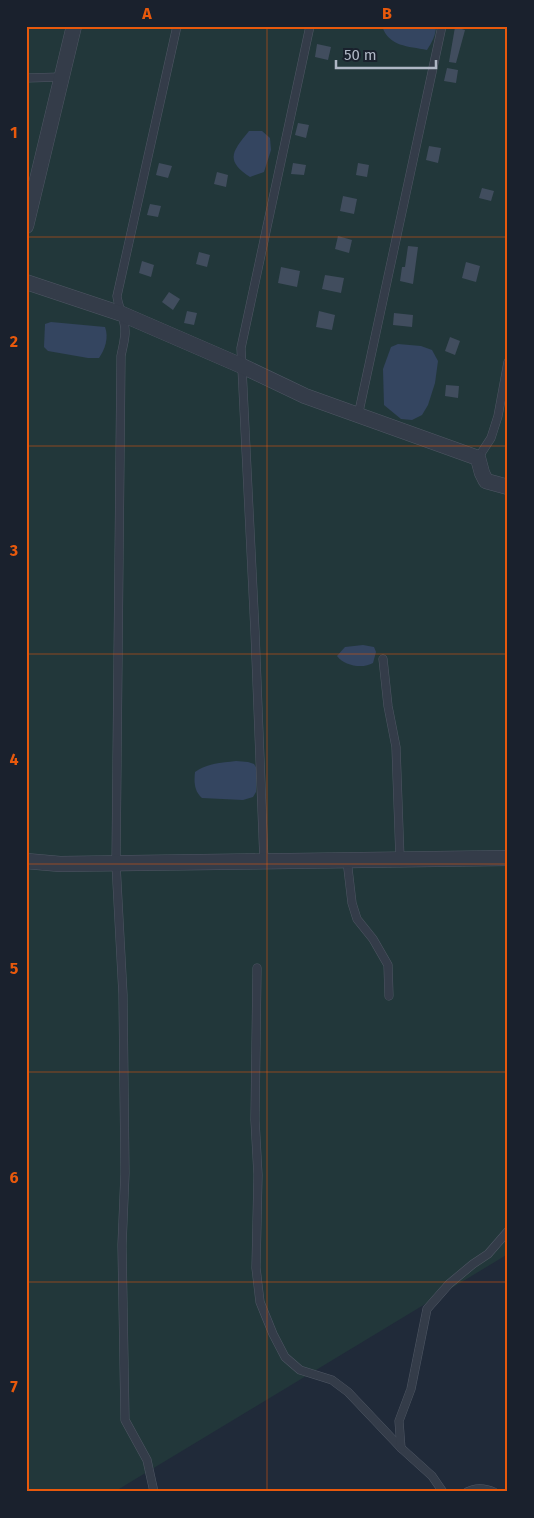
<svg xmlns="http://www.w3.org/2000/svg" width="534" height="1518" font-family="'Fira Sans',sans-serif">
  <style>
    .green { fill: #22373a }
    .water { fill: #344560 }
    .building { fill: #414d5e }
    .lines { fill: none; stroke-linecap: round; stroke-linejoin: round }
    .lane-casing { stroke: #4f5764; stroke-width: 9 }
    .street-casing { stroke: #4f5764; stroke-width: 16 }
    .lane { stroke: #343c49; stroke-width: 8 }
    .street { stroke: #343c49; stroke-width: 15 }
    .grid { fill: none; stroke: #e8590c; stroke-width: 1; stroke-opacity: 0.55 }
    .neatline { fill: none; stroke: #e8590c; stroke-width: 2 }
    .grid-label { font-size: 16px; text-anchor: middle; font-weight: bold; fill: #e8590c }
  </style>
  <rect width="100%" height="100%" fill="#202a39"/>
  <!-- green -->
  <polygon class="green" points="26,26 508,26 508,1254 114,1492 26,1492"/>
  <!-- water -->
  <g class="water">
    <path d="M382,26H436C436,35 432,42 427,50C408,46 389,47 382,26Z"/>
    <path d="M249,131H262L270,138L271,150L264,172L250,177C224,160 233,151 249,131Z"/>
    <path d="M51,322L105,327C109,338 105,349 99,358H88L48,351L44,347L45,324Z"/>
    <polygon points="398,344 421,346 432,350 438,361 435,383 428,405 422,415 412,420 401,419 384,405 383,369 391,347"/>
    <path d="M363,645L374,647L376,652L373,663C363,669 344,666 337,656L345,647Z"/>
    <path d="M236,761L248,762L254,764L257,769L256,792L253,797L243,800L202,798C194,791 194,782 195,772C208,763 221,763 236,761Z"/>
  </g>
  <!-- building -->
  <g class="building">
    <polygon points="455,27 465,30 456,63 449,62"/>
    <polygon points="317,44 331,47 328,60 315,57"/>
    <polygon points="447,68 458,70 456,83 444,81"/>
    <polygon points="298,123 309,125 306,138 295,135"/>
    <polygon points="429,146 441,148 438,163 426,160"/>
    <polygon points="159,163 172,166 168,178 156,175"/>
    <polygon points="293,163 306,165 304,175 291,174"/>
    <polygon points="358,163 369,165 367,177 356,175"/>
    <polygon points="217,172 228,175 226,187 214,184"/>
    <polygon points="482,188 494,191 491,201 479,198"/>
    <polygon points="343,196 357,199 354,214 340,211"/>
    <polygon points="150,204 161,206 158,217 147,215"/>
    <polygon points="338,236 352,240 349,253 335,249"/>
    <polygon points="408,246 418,247 413,284 400,281 402,267 405,267"/>
    <polygon points="199,252 210,255 207,267 196,264"/>
    <polygon points="142,261 154,265 151,277 139,273"/>
    <polygon points="466,262 480,266 476,282 462,278"/>
    <polygon points="281,267 300,271 297,287 278,283"/>
    <polygon points="325,275 344,278 341,293 322,289"/>
    <polygon points="169,292 180,299 173,310 162,302"/>
    <polygon points="187,311 197,313 194,325 184,323"/>
    <polygon points="319,311 335,315 332,330 316,327"/>
    <polygon points="394,313 413,315 412,327 393,325"/>
    <polygon points="450,337 460,341 455,355 445,351"/>
    <polygon points="446,385 459,386 458,398 445,396"/>
  </g>
  <g class="lines">
    <!-- lane casing -->
    <g class="lane-casing">
      <g id="lane">
        <polyline points="26,78 62,77"/>
        <polyline points="358,416 442,26"/>
        <polyline points="478,458 491,438 498,416 508,362"/>
        <polyline points="383,659 388,706 396,747 400,859"/>
        <polyline points="347,860 352,903 357,919 373,939 388,965 389,996"/>
        <polyline points="264,861 255,632 241,348 310,26"/>
        <polyline points="257,968 255,1120 258,1175 256,1268 260,1302 273,1334 285,1357 300,1370 332,1380 348,1392 401,1448 432,1476 443,1492"/>
        <polyline points="401,1448 399,1421 411,1389 427,1309 449,1284 473,1264 488,1254 508,1231"/>
        <path d="M154,1492L147,1460L125,1420L122,1245L125,1173L123,995L116,864L121,356C123,345 127,334 124,323C123,314 118,306 117,296L177,26"/>
        <path d="M467,1492C476,1487 485,1488 494,1492"/>
      </g>
    </g>
    <!-- street casing -->
    <g class="street-casing">
      <g id="street">
        <polyline points="26,226 74,26"/>
        <polyline points="26,282 122,314 242,366 305,396 478,458 482,473 486,481 508,487"/>
        <polyline points="26,861 60,864 508,858"/>
      </g>
    </g>
    <!-- lane -->
    <use href="#lane" class="lane"/>
    <!-- street -->
    <use href="#street" class="street"/>
  </g>
  <!-- grid -->
  <path class="grid" d="M267,26V1492M26,237H508M26,446H508M26,654H508M26,864H508M26,1072H508M26,1282H508"/>
  <!-- border -->
  <rect width="534" height="1518" fill="none" stroke="#1a212d" stroke-width="55"/>
  <!-- scale -->
  <path d="M336 60v8h100v-8" fill="none" stroke="#afb7c5" stroke-width="2.5"/>
  <text x="344" y="60" font-size="15" fill="#afb7c5" stroke="#1a212d" stroke-width="4" paint-order="stroke">50 m</text>
  <rect x="28" y="28" width="478" height="1462" class="neatline"/>
  <g class="grid-label">
    <text x="147" y="19">A</text>
    <text x="387" y="19">B</text>
    <text x="14" y="138">1</text>
    <text x="14" y="347">2</text>
    <text x="14" y="556">3</text>
    <text x="14" y="765">4</text>
    <text x="14" y="974">5</text>
    <text x="14" y="1183">6</text>
    <text x="14" y="1392">7</text>
  </g>
</svg>
